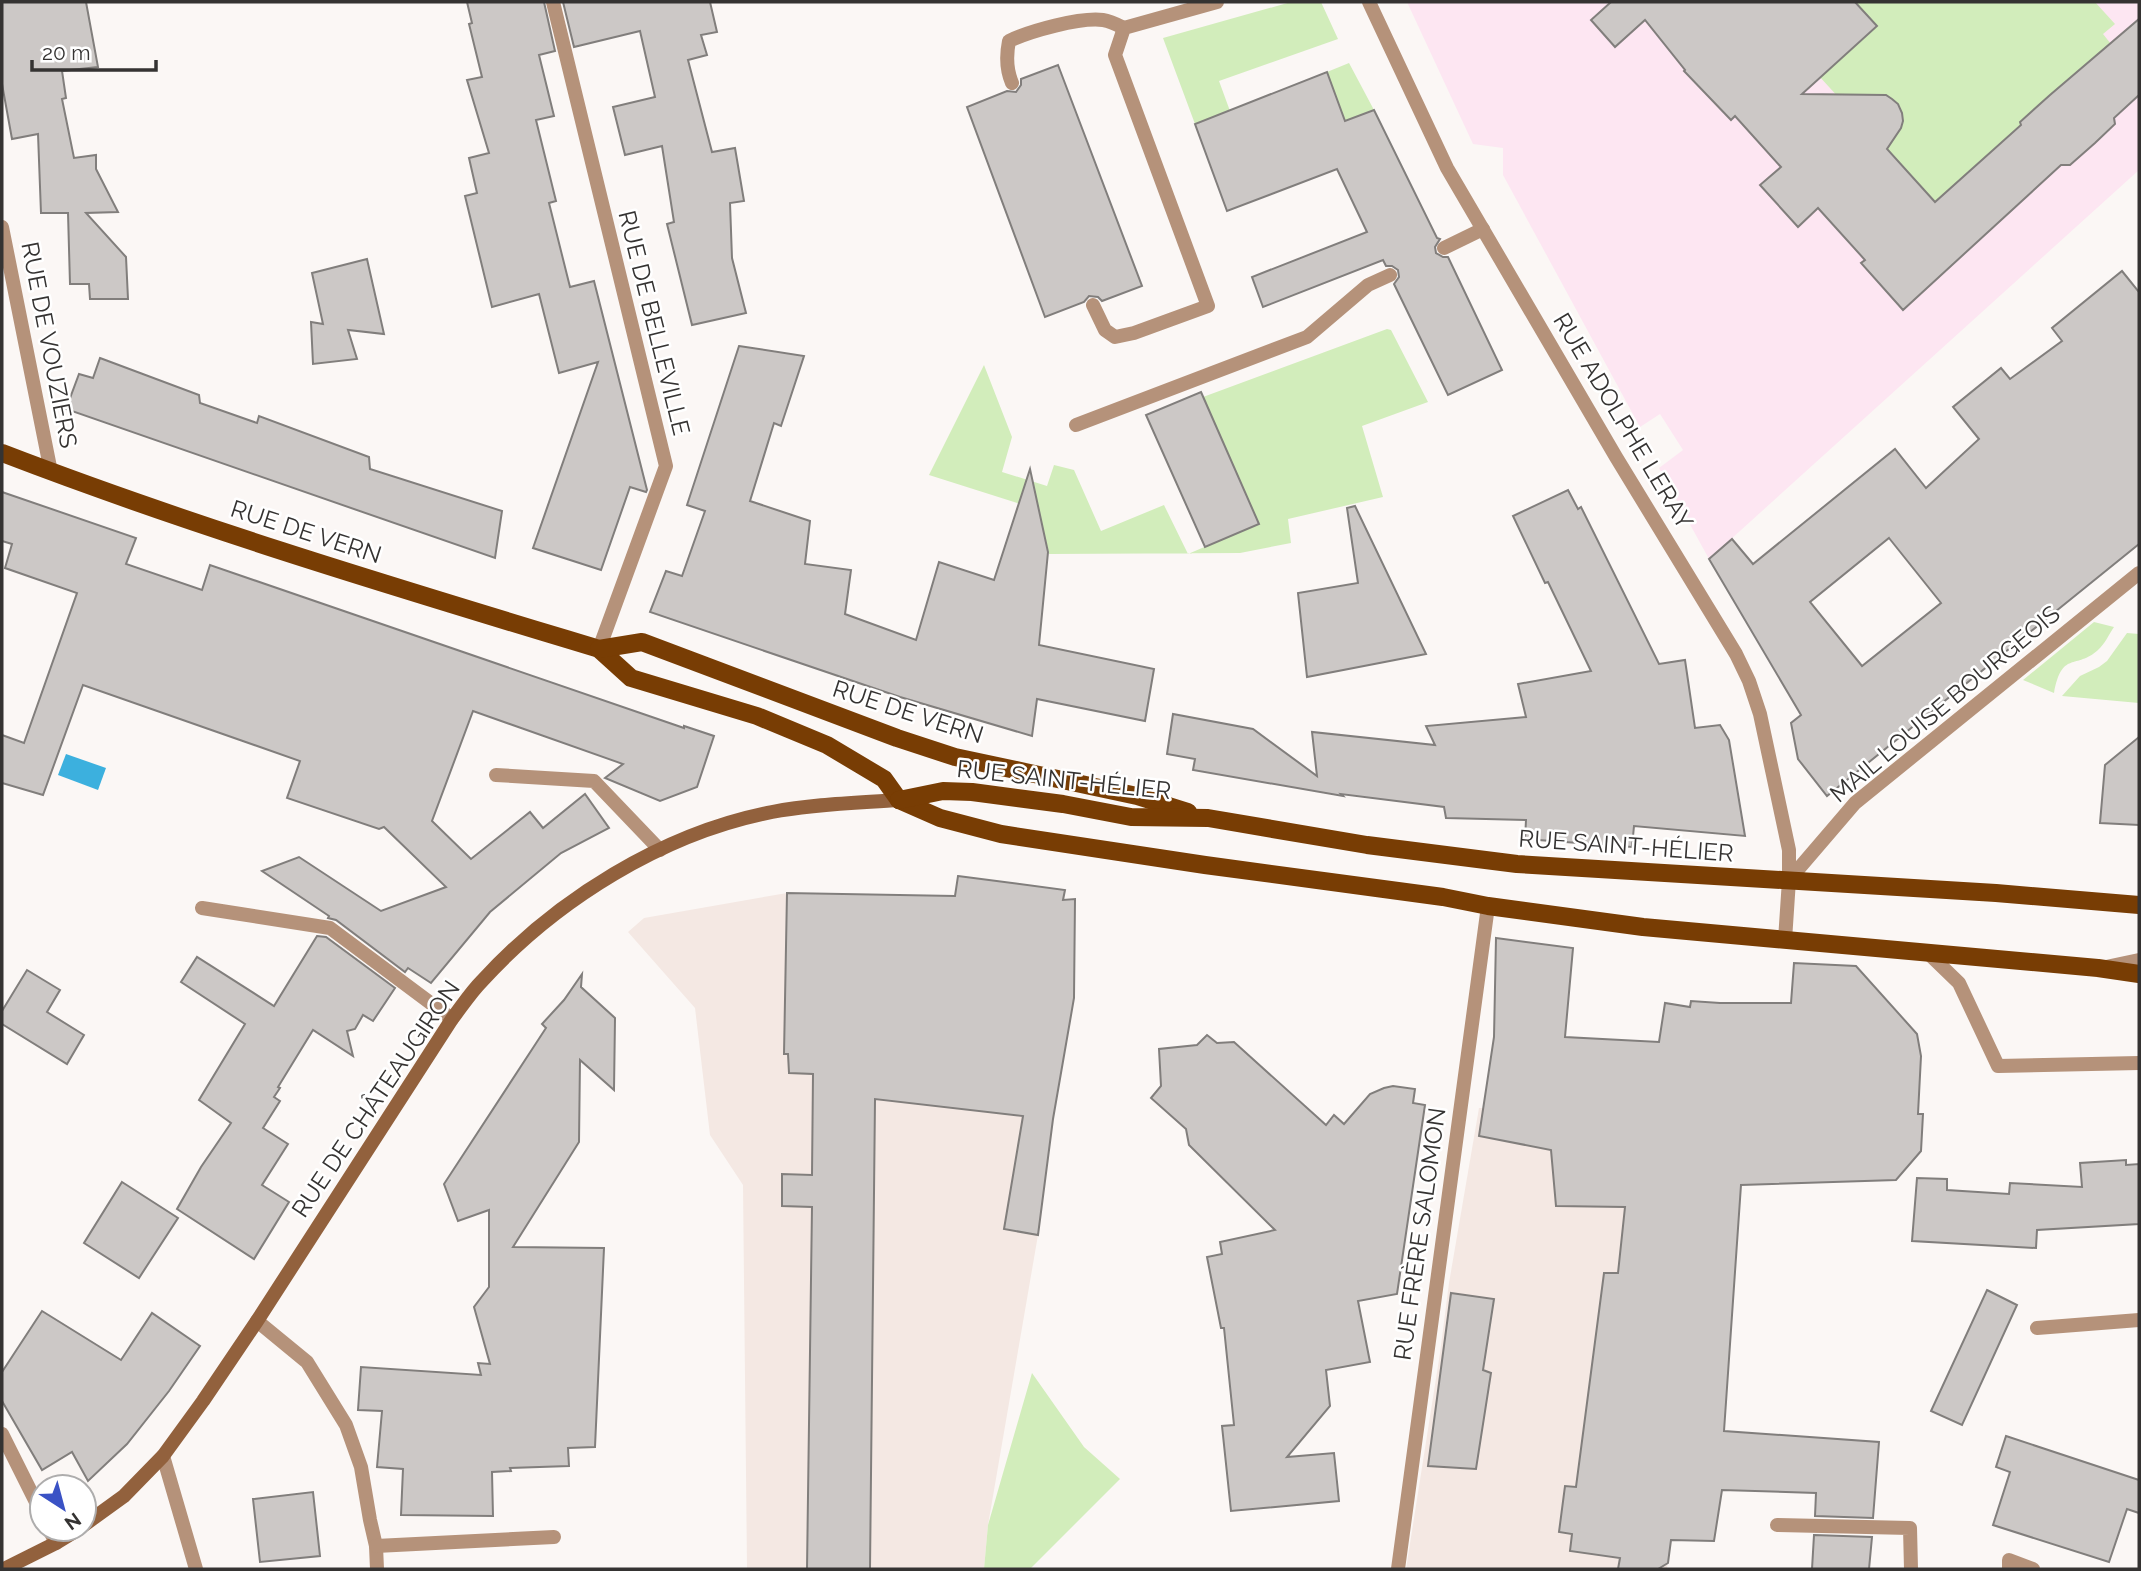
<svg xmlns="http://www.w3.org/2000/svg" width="2141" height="1571" font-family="Raleway,sans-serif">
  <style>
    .built { fill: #f4e8e3 }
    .medical { fill: #fde6f2 }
    .green { fill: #d2edbb }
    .water { fill: #3cb0de }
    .building { fill: #ccc8c6; stroke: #817e7c; stroke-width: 2; fill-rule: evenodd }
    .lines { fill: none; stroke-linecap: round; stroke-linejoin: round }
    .service { stroke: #b5927a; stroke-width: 14 }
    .pedestrian { stroke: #b5927a; stroke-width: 14 }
    .minor { stroke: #b5927a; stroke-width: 14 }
    .secondary { stroke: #92613d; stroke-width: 14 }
    .primary { stroke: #783d04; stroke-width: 18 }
    .labels { text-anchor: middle; stroke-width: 5; stroke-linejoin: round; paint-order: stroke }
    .street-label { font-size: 24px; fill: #353332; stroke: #fff }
  </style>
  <rect width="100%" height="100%" fill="#fbf7f5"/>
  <!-- built -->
  <g class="built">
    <polygon points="787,893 874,1055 875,1099 1052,1120 1038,1235 988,1525 984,1569 747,1569 743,1185 710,1135 695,1008 628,932 644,918"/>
    <polygon points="1494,1037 1565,1048 1592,1039 1642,1041 1641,1084 1674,1494 1667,1569 1406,1569 1440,1353 1449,1283 1479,1108 1483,1108"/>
  </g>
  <!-- medical -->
  <polygon class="medical" points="1407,2 2139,2 2139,170 1709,559 1659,468 1683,450 1660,414 1640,427 1503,175 1503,148 1473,144"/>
  <!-- green -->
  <g class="green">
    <polygon points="1291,2 1321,2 1338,39 1219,81 1230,111 1195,124 1163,38"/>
    <path d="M1853,2H2095L2115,24L2103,34L2111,44L2020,122L2021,125L1954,185L1948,216L1884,146C1898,127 1915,110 1886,95L1851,111L1797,52Z"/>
    <polygon points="1349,63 1374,110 1345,121 1327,72"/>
    <polygon points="1387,329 1391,330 1428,402 1362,426 1383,497 1288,519 1291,543 1240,553 1049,554 1039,510 929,475 984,365 1012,437 1002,472 1047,486 1054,465 1074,470 1101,531 1164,505 1188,554 1258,524 1203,397"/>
    <path d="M2094,622L2114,627C2109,634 2105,644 2098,650C2076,670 2062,650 2054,693L2023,680Z"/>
    <polygon points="2127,633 2139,634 2139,703 2062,696 2080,676 2099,667 2107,661"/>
    <polygon points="1032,1373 1084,1447 1120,1479 1030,1569 984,1569 988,1525"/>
  </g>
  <!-- water -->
  <polygon class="water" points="66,754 106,768 98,790 58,775"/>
  <!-- building -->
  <g class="building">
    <polygon points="2,2 86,2 98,67 62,71 66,98 62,99 74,158 96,155 96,169 118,212 86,213 126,257 128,299 90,299 89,284 70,284 68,213 41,213 38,134 12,139 2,84"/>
    <polygon points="467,2 544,2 555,51 539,55 554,116 536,120 556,201 549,203 570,287 594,281 647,490 646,492 630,487 601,570 533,548 598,362 559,373 539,294 492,307 465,196 477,193 469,158 489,153 467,80 482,77 469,24 472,23"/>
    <polygon points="563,2 710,2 717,32 701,35 707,55 688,60 712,152 735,148 744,201 730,203 732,258 746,313 692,325 667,224 674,222 662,146 625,155 613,107 655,97 640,31 574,47"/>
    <polygon points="1611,2 1855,2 1877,26 1802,94 1886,95 1892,99 1898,104 1902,113 1903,121 1901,128 1887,149 1935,202 2021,125 2020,122 2050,95 2139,19 2139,95 2114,118 2115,124 2095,143 2070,165 2061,165 1903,310 1861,263 1865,260 1818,208 1798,227 1760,185 1781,167 1735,116 1731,120 1684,71 1685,70 1645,20 1615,47 1591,20"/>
    <polygon points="1058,65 1142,286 1102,301 1098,297 1089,296 1084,302 1045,317 967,107 1007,91 1016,92 1021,85 1021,79"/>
    <polygon points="1327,72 1345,121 1374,110 1437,238 1440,239 1435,247 1436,253 1443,257 1448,257 1502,370 1448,395 1394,284 1399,277 1398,270 1392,266 1386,266 1383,260 1263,307 1252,277 1367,232 1337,169 1227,211 1195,124"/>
    <polygon points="367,259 384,334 348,330 357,359 313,364 311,322 323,324 312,273"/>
    <path d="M2122,271L2139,292V544L1827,796L1798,759L1791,723L1801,715L1709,559L1732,539L1753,564L1895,449L1926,488L1979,439L1953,407L2001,368L2010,379L2062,341L2052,328ZM1889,538L1941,603L1862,666L1810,602Z"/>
    <polygon points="739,346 804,356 781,426 774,423 750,501 810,521 805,564 851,570 845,614 916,640 939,562 994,580 1030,469 1048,552 1039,645 1154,669 1145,721 1037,699 1032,736 900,697 650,612 666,571 682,576 705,511 687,505"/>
    <polygon points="100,358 199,395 200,403 257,423 259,416 369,457 370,469 502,511 495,558 66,409 79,374 93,378"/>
    <polygon points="1201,392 1259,524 1205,547 1146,415"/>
    <polygon points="1568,490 1578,509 1581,507 1659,664 1685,660 1695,728 1720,725 1729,740 1745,836 1634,826 1632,847 1525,839 1526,820 1446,818 1444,807 1341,794 1343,796 1193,770 1195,759 1167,754 1173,714 1253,729 1317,776 1312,732 1435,745 1426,726 1526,717 1518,684 1591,671 1548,582 1545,583 1513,516"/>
    <polygon points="2,492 136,538 126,564 202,590 210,565 684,728 684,726 714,736 697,787 660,801 605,778 623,764 473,711 432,821 471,859 530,812 543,828 585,794 609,828 561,853 490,912 431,983 408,968 405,972 336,920 328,918 329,916 262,871 299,857 381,911 446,887 384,827 379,829 287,798 300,761 83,685 43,795 2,783 2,735 24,743 77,593 5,568 12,544 2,541"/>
    <polygon points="1355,506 1426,654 1307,677 1298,593 1358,583 1347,508"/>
    <polygon points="2139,737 2139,825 2100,823 2105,765"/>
    <polygon points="958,876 1065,890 1063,900 1075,899 1074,998 1053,1119 1038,1235 1004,1229 1023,1116 875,1099 870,1569 807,1569 812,1207 782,1206 782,1174 812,1175 813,1074 789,1073 788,1054 784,1054 787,893 955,896"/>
    <polygon points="317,936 326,937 395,988 373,1021 363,1015 355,1029 347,1031 353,1056 313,1030 278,1087 280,1088 274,1097 280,1101 263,1128 288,1144 262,1185 289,1202 254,1259 177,1209 201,1167 231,1123 199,1100 245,1024 181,982 197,957 274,1006"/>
    <polygon points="1496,938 1573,948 1565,1037 1659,1042 1665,1003 1690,1007 1691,1001 1720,1003 1791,1003 1794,963 1856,966 1917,1034 1921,1056 1918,1114 1923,1114 1921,1151 1896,1180 1741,1185 1724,1431 1879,1442 1873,1518 1815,1516 1816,1493 1722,1490 1714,1541 1671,1540 1668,1563 1658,1569 1618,1569 1620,1558 1570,1551 1572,1534 1559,1532 1565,1486 1576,1487 1604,1273 1618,1273 1625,1207 1556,1206 1551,1150 1479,1136 1494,1037"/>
    <polygon points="27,970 60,990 47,1012 84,1035 67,1064 2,1024 2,1011"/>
    <polygon points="582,974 581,987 615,1018 614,1090 580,1060 579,1142 513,1247 604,1248 595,1447 568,1448 569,1466 510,1468 511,1471 492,1472 493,1516 401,1515 403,1469 377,1467 382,1411 358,1410 361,1367 481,1375 478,1363 490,1364 474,1307 489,1287 489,1210 458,1221 444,1184 546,1028 542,1024 564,1000"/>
    <polygon points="1207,1035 1217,1043 1234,1042 1326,1125 1334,1115 1344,1124 1370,1094 1384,1088 1393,1086 1415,1089 1413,1103 1425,1105 1397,1294 1358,1301 1370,1362 1326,1370 1330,1406 1287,1457 1334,1453 1339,1501 1231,1511 1222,1426 1234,1425 1224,1328 1221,1328 1207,1257 1222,1254 1220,1242 1275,1230 1189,1145 1186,1129 1151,1098 1161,1086 1159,1049 1197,1045"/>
    <polygon points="2126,1160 2126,1165 2139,1164 2139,1224 2037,1230 2036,1248 1912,1241 1917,1178 1947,1179 1947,1190 2009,1194 2010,1183 2082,1187 2080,1163"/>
    <polygon points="122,1182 178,1218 139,1278 84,1243"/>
    <polygon points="1987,1290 2017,1305 1962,1425 1931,1411"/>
    <polygon points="1451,1293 1494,1299 1483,1370 1491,1373 1476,1469 1428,1466"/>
    <polygon points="42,1311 121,1360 152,1313 200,1346 169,1391 127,1444 88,1481 72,1452 42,1470 2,1401 2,1372"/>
    <polygon points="2006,1436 2139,1480 2139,1513 2127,1509 2109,1562 1993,1525 2010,1472 1996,1467"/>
    <polygon points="313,1492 320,1556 260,1562 253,1499"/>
    <polygon points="1814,1535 1872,1537 1869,1569 1812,1569"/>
  </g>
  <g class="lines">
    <!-- service -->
    <g class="service">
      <path d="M1012,83C1006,69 1006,56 1009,41C1030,31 1080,17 1103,20C1110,21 1118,25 1124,28"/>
      <polyline points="1444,248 1483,229"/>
      <polyline points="1093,305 1105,330 1115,337 1134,333 1208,306 1115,55 1124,28 1217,2"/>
      <polyline points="1076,425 1307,337 1368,285 1390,275"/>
      <polyline points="496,775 594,781 660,850"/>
      <polyline points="202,908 330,928 452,1019"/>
      <polyline points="1929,954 1959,983 1998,1066 2139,1063"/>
      <polyline points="257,1321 307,1362 346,1425 361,1467 370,1520 376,1546 377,1569"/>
      <polyline points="2037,1328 2139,1320"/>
      <polyline points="2,1434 42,1514"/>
      <polyline points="1777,1525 1910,1528 1911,1569"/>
      <polyline points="49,1529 56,1543"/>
      <polyline points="376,1546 554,1537"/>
      <polyline points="1398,1569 1488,906"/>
      <polyline points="2009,1569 2009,1560 2033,1569"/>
    </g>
    <!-- pedestrian -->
    <polyline class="pedestrian" points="1789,880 1855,803 2139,573"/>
    <!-- minor -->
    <g class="minor">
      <polyline points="553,2 666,466 599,649"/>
      <polyline points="1369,2 1447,168 1616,457 1736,654 1749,681 1760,714 1789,850 1789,880 1785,940"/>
      <polyline points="2,227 51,472"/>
      <polyline points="2106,967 2139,960"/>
      <polyline points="163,1456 196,1569"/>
    </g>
    <!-- secondary -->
    <g class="secondary">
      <path d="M84,1525L124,1496L163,1456L203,1401L257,1321L452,1019C462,1006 471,992 482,981C556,900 663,833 772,812C814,804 857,803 899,800"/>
      <polyline points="4,1569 56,1543 79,1529"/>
    </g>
    <!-- primary -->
    <g class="primary">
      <path d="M2,453C197,528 398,588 599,649L631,678L757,716L827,745L884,779L899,800"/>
      <polyline points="599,649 642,642 897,738 955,757 1137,796 1188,812"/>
      <polyline points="899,800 940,818 1001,834 1205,865 1443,897 1488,906 1643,927 2098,968 2139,974"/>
      <polyline points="899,800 943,791 972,792 1063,804 1131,817 1208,818 1367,845 1517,864 1996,893 2139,905"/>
    </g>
  </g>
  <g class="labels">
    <!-- street labels -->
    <g class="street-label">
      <text transform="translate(654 323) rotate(76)" y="8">RUE DE BELLEVILLE</text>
      <text transform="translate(49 345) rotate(79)" y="8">RUE DE VOUZIERS</text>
      <text transform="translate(1623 421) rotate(59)" y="8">RUE ADOLPHE LERAY</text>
      <text transform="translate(306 532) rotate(18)" y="8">RUE DE VERN</text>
      <text transform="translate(1945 704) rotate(-40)" y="8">MAIL LOUISE BOURGEOIS</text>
      <text transform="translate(908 712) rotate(18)" y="8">RUE DE VERN</text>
      <text transform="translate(1064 780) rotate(6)" y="8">RUE SAINT-HÉLIER</text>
      <text transform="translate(1626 846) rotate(4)" y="8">RUE SAINT-HÉLIER</text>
      <text transform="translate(376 1099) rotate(-56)" y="8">RUE DE CHÂTEAUGIRON</text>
      <text transform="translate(1420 1234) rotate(-82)" y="8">RUE FRÈRE SALOMON</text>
    </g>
  </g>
  <!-- border -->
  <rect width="2141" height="1571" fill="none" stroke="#353332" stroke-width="7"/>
  <!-- north arrow -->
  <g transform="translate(63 1508) rotate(144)"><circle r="33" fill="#ffffff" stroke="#aeadad" stroke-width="2"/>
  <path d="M0-5L12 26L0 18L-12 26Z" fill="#3a52c5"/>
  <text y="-10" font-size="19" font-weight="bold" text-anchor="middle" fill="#353332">N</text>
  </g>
  <!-- scale -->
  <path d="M32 60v10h124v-10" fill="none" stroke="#353332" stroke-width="3.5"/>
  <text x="42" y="60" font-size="21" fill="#353332" stroke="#ffffff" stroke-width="5" paint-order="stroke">20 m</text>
</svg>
